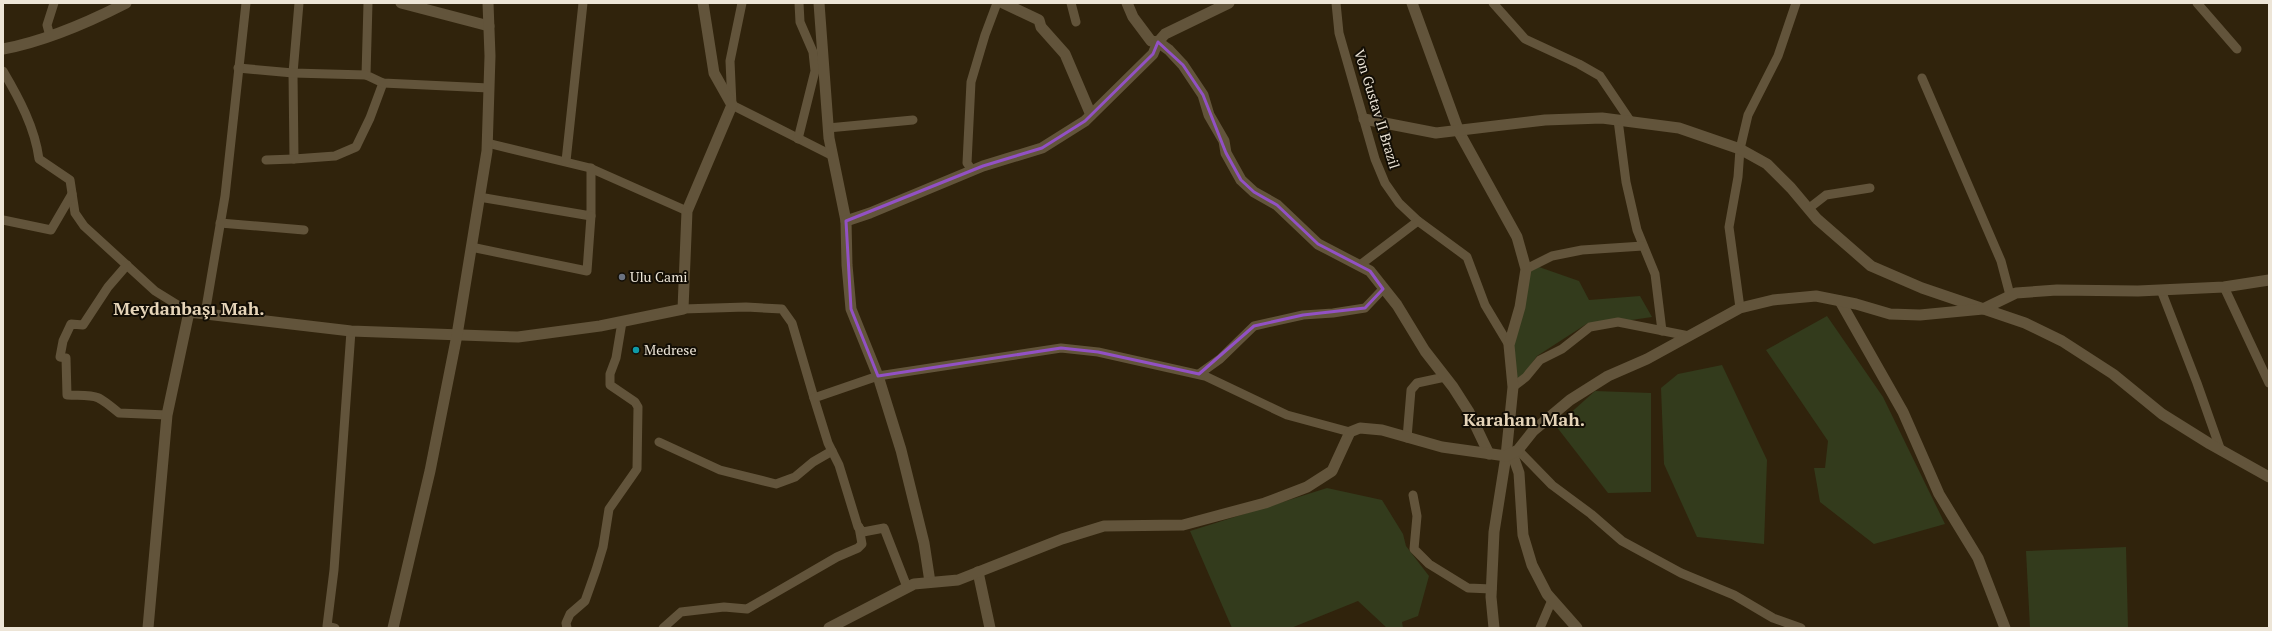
<svg xmlns="http://www.w3.org/2000/svg" width="2272" height="631" font-family="'PT Serif',serif">
  <style>
    .green { fill: #333b1c }
    .lines { fill: none; stroke-linecap: round; stroke-linejoin: round }
    .minor { stroke: #62543b; stroke-width: 9 }
    .tertiary { stroke: #62543b; stroke-width: 11 }
    .marked { fill: none; stroke: #9251c4; stroke-width: 3; stroke-linejoin: round }
    .worship-dot { fill: #6b7280; stroke: #130e05; stroke-width: 1.5 }
    .culture-dot { fill: #0f9aa8; stroke: #130e05; stroke-width: 1.5 }
    .labels { text-anchor: middle; stroke-width: 4; stroke-linejoin: round; paint-order: stroke }
    .street-label { font-size: 14px; fill: #ede5d7; stroke: #130e05 }
    .poi-label { font-size: 14px; fill: #ede5d7; stroke: #130e05; text-anchor: start }
    .district-label { font-size: 18px; font-weight: bold; fill: #e6d5b9; stroke: #130e05 }
  </style>
  <rect width="100%" height="100%" fill="#30230c"/>
  <!-- green -->
  <g class="green">
    <polygon points="1539,267 1579,281 1589,300 1640,296 1652,317 1618,322 1588,323 1537,356 1517,384 1509,345 1526,269"/>
    <polygon points="1827,316 1883,397 1945,524 1874,544 1820,502 1814,468 1825,468 1828,441 1766,350"/>
    <polygon points="1722,365 1767,460 1764,544 1697,537 1664,464 1661,388 1678,374"/>
    <polygon points="1595,391 1651,393 1651,492 1608,493 1556,426"/>
    <polygon points="1327,488 1382,500 1403,534 1406,546 1429,576 1418,616 1402,622 1403,628 1387,628 1358,601 1291,628 1232,628 1190,531"/>
    <polygon points="2126,547 2128,628 2030,628 2026,551"/>
  </g>
  <g class="lines">
    <!-- minor -->
    <g class="minor">
      <polyline points="299,3 293,73 294,159 335,156 356,147 370,118 383,83"/>
      <polyline points="368,3 366,75 383,83 489,88"/>
      <polyline points="742,3 730,61 732,105 833,156"/>
      <polyline points="1071,3 1076,22"/>
      <polyline points="1336,3 1339,33 1375,159 1385,183 1399,203 1418,221 1467,257 1485,305 1509,345"/>
      <polyline points="1493,3 1525,39 1579,64 1600,76 1631,122"/>
      <polyline points="2197,3 2237,49"/>
      <polyline points="50,36 47,25 54,3"/>
      <polyline points="238,68 293,73 366,75"/>
      <path d="M3,71C19,98 35,128 39,159L70,180L75,213L84,226L155,291L189,312"/>
      <polyline points="1922,78 2001,261 2010,295"/>
      <polyline points="1618,120 1626,182 1637,230 1655,274 1662,331"/>
      <polyline points="828,128 913,120"/>
      <polyline points="798,139 815,71 813,52 800,22 799,3"/>
      <polyline points="487,143 590,168 687,211"/>
      <polyline points="266,160 294,159"/>
      <polyline points="566,161 583,3"/>
      <polyline points="972,170 967,163 971,82 985,35 997,3"/>
      <polyline points="479,197 591,216 591,168"/>
      <polyline points="1808,209 1826,195 1870,188"/>
      <polyline points="3,220 51,230 72,194"/>
      <polyline points="220,223 304,230"/>
      <polyline points="471,247 587,271 591,216"/>
      <path d="M127,265L108,287L83,325L71,324L63,341L60,357L66,358L67,395C98,396 95,393 119,413L167,415"/>
      <polyline points="1360,265 1418,221"/>
      <polyline points="1526,269 1552,256 1582,250 1643,246"/>
      <polyline points="2224,287 2269,383"/>
      <polyline points="2161,290 2197,383 2221,451"/>
      <polyline points="1740,308 1729,227 1738,177 1740,149 1748,115 1778,56 1796,3"/>
      <polyline points="683,309 746,307 782,309 792,323 814,398"/>
      <polyline points="205,314 225,196 246,3"/>
      <polyline points="1199,374 1220,359 1254,326 1303,315 1333,313 1365,308 1383,289"/>
      <polyline points="1513,387 1526,377 1540,360 1562,349 1590,327 1618,322 1689,336"/>
      <polyline points="1407,438 1411,390 1417,383 1445,377"/>
      <polyline points="659,442 720,470 776,484 795,477 813,462 832,451"/>
      <polyline points="1518,450 1552,485 1591,514 1622,541 1681,573 1734,595 1773,618 1801,628"/>
      <polyline points="1413,495 1417,516 1414,549 1429,564 1468,588 1492,589"/>
      <polyline points="907,587 884,528 863,532 858,527 839,465 828,443 814,398 878,376 1061,348 1098,352 1205,376 1287,415 1350,432"/>
      <polyline points="335,628 327,626 334,570 351,331"/>
      <polyline points="567,628 566,623 570,614 585,601 596,570 603,547 609,509 637,469 638,407 635,402 610,385 610,374 616,358 622,322"/>
      <polyline points="663,628 681,612 724,607 747,609 837,557 858,548 862,544 859,527"/>
      <polyline points="1540,628 1552,600"/>
    </g>
    <!-- tertiary -->
    <g class="tertiary">
      <polyline points="401,3 489,26"/>
      <polyline points="819,3 829,138 846,221 847,265 851,309 878,376 901,450 924,543 930,582"/>
      <polyline points="1003,3 1039,20 1041,27 1065,54 1091,115"/>
      <polyline points="1127,3 1133,17 1151,41 1158,42 1169,50 1183,65 1203,95 1209,115 1224,141 1226,153 1241,180 1254,192 1277,205 1318,244 1370,271 1397,305 1425,351 1453,387 1469,412 1489,454"/>
      <polyline points="1412,3 1459,132 1517,237 1526,269 1520,307 1509,345 1513,387 1506,456 1494,532 1491,597 1494,628"/>
      <path d="M3,49C46,41 87,23 126,3"/>
      <polyline points="1364,119 1436,133 1545,120 1602,118 1679,128 1740,149 1767,164 1791,188 1817,219 1871,266 1922,288 2025,323 2062,341 2113,374 2162,414 2210,444 2269,477"/>
      <polyline points="846,221 870,213 983,166 1042,148 1085,121 1153,54 1158,42 1165,34 1229,3"/>
      <polyline points="1840,301 1903,412 1939,494 1978,558 2005,628"/>
      <polyline points="1512,453 1519,473 1523,535 1532,565 1547,594 1577,628"/>
      <polyline points="978,572 990,628"/>
      <polyline points="148,628 167,415 189,312 351,331 518,337 600,326 683,309 687,211 732,105 714,73 703,3"/>
      <polyline points="393,628 430,471 457,335 487,151 490,56 488,3"/>
      <polyline points="829,628 914,584 958,580 1062,539 1104,526 1183,525 1265,503 1307,487 1332,471 1350,432 1360,428 1382,430 1442,447 1506,456 1518,450 1533,431 1570,400 1608,376 1647,359 1740,308 1773,300 1816,296 1856,304 1890,314 1920,315 1983,309 2016,293 2057,290 2138,291 2224,287 2269,280"/>
    </g>
  </g>
  <!-- marked area -->
  <path class="marked" d="M1158,42L1183,65L1203,95L1226,153L1241,180L1254,192L1277,205L1318,244L1370,271L1383,289L1365,308L1303,315L1254,326L1199,374L1098,352L1061,348L878,376L851,309L846,221L983,166L1042,148L1085,121L1153,54Z"/>
  <!-- markers -->
  <circle class="worship-dot" cx="622" cy="277" r="4"/>
  <circle class="culture-dot" cx="636" cy="350" r="4"/>
  <g class="labels">
    <!-- street labels -->
    <g class="street-label">
      <text transform="translate(1377 109) rotate(73)" y="5">Von Gustav II Brazil</text>
    </g>
    <!-- poi labels -->
    <g class="poi-label">
      <text x="630" y="282">Ulu Cami</text>
      <text x="644" y="355">Medrese</text>
    </g>
    <!-- district labels -->
    <g class="district-label">
      <text x="189" y="315">Meydanbaşı Mah.</text>
      <text x="1524" y="426">Karahan Mah.</text>
    </g>
  </g>
  <!-- border -->
  <rect width="2272" height="631" fill="none" stroke="#ede5d7" stroke-width="8"/>
</svg>
